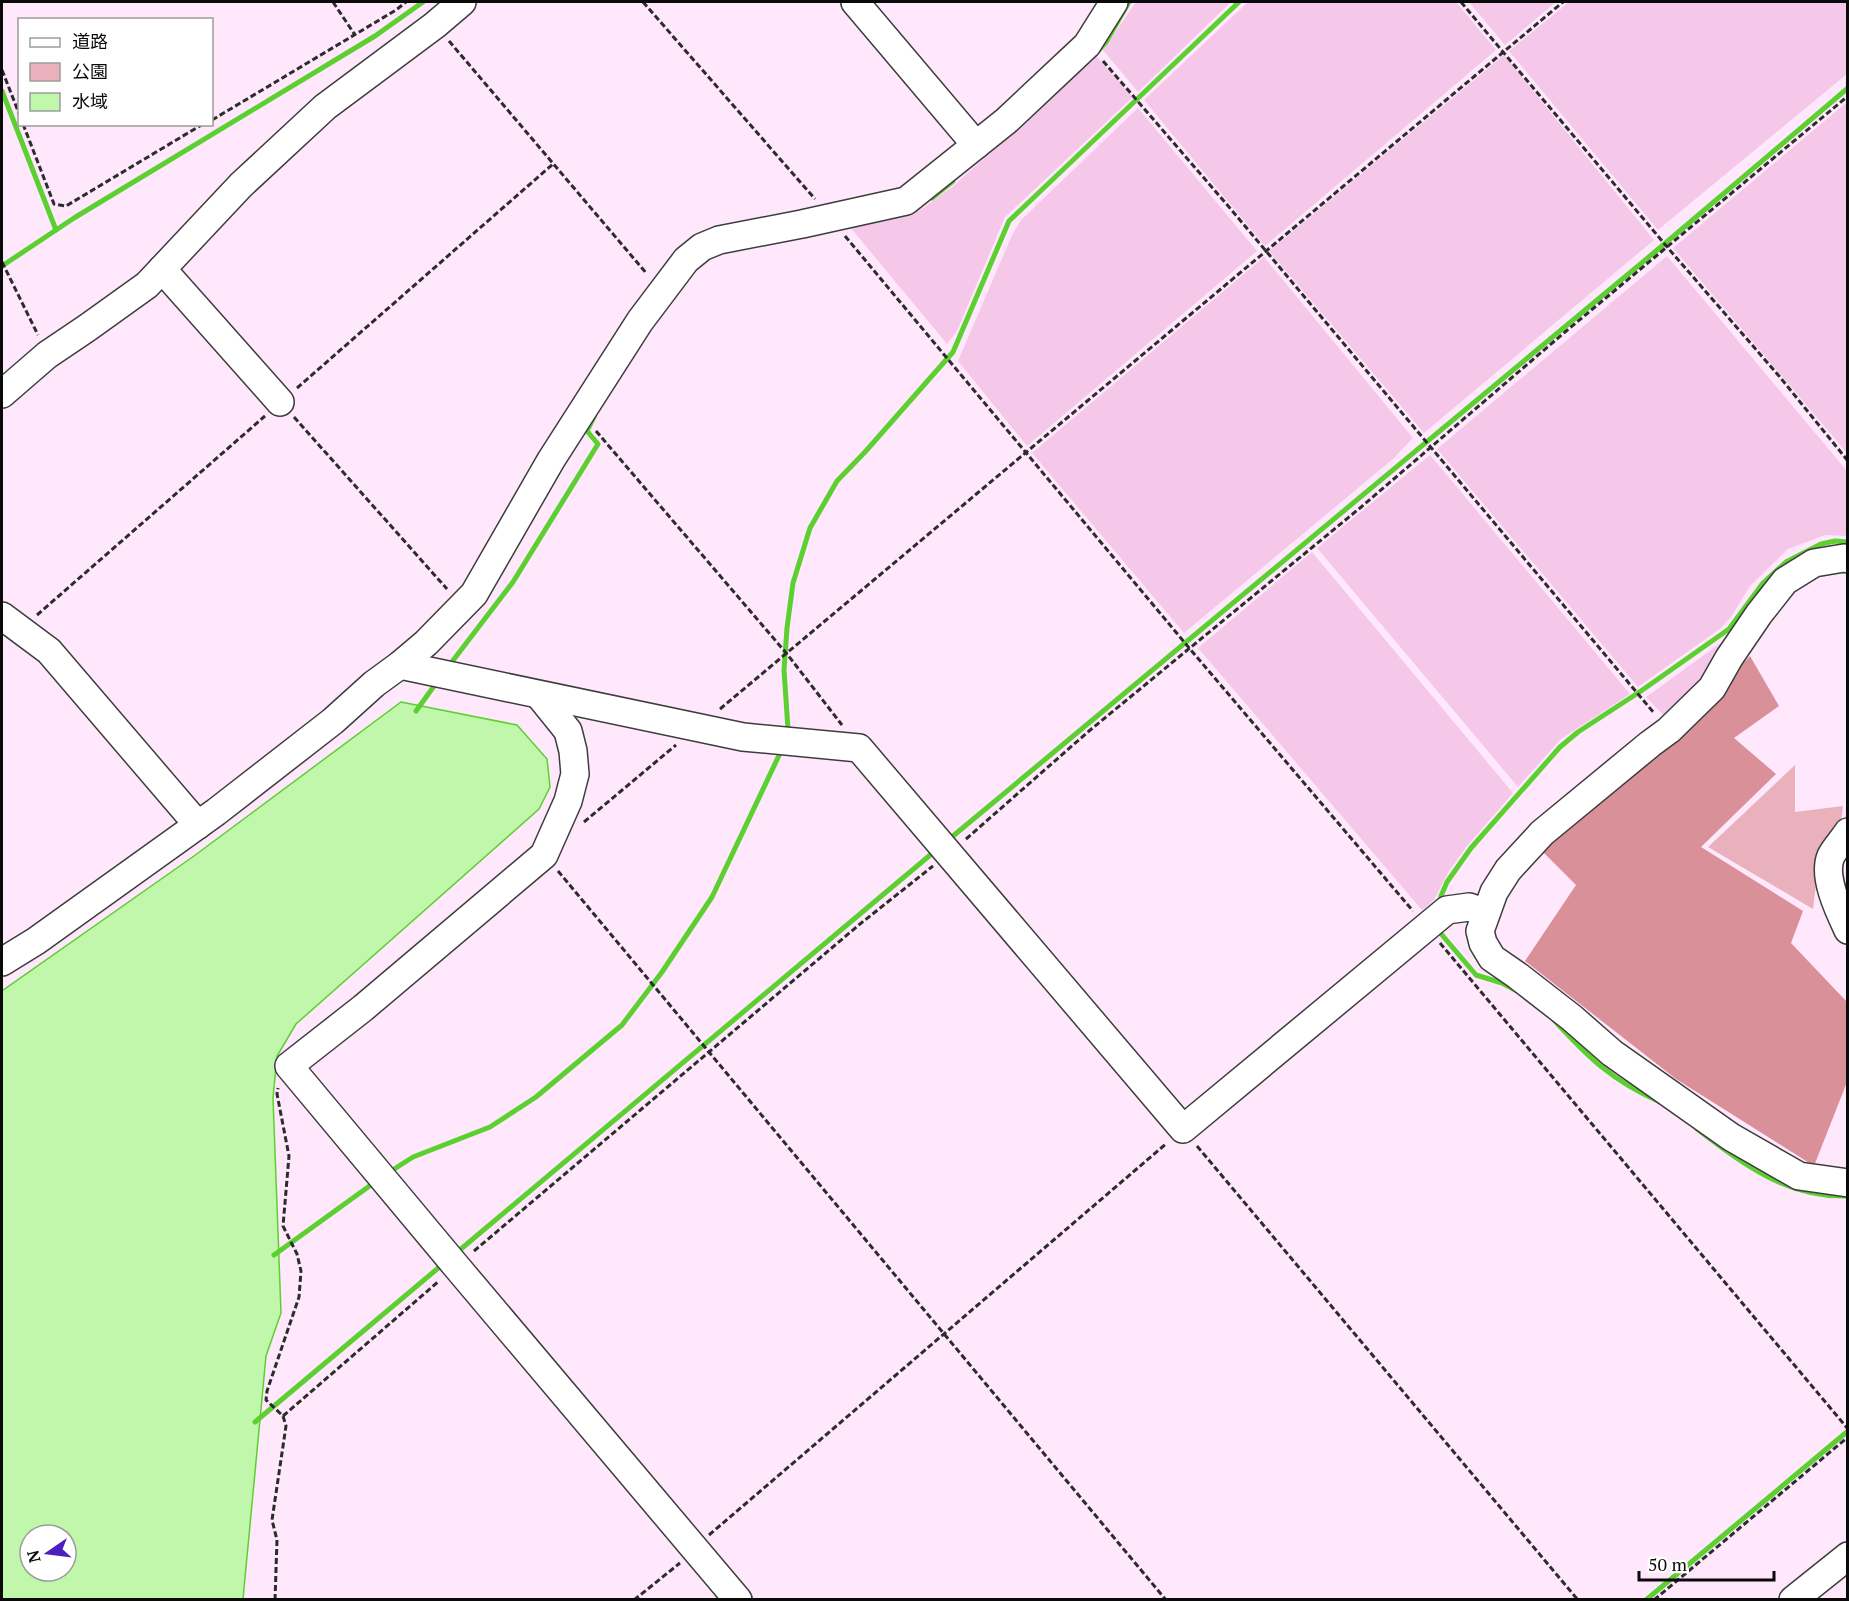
<svg xmlns="http://www.w3.org/2000/svg" width="1849" height="1601" font-family="'PT Serif','Noto Sans JP',serif">
  <style>
    .farmland { fill: #f5c8ea }
    .green { fill: #e9b1bc }
    .forest { fill: #da9099 }
    .water { fill: #c1f7ab; stroke: #5bd030; stroke-width: 1.5; fill-rule: evenodd }
    .lines { fill: none; stroke-linecap: round; stroke-linejoin: round }
    .stream { stroke: #5bd030; stroke-width: 5 }
    .minor-casing { stroke: #3d3d3d; stroke-width: 30 }
    .path { stroke: #2c2c2c; stroke-width: 3; stroke-dasharray: 6 3; stroke-linecap: butt }
    .minor { stroke: #fff; stroke-width: 27 }
  </style>
  <rect width="100%" height="100%" fill="#ffe7fc"/>
  <!-- farmland -->
  <g class="farmland">
    <polygon points="1136,2 1231,2 1138,92 1103,50"/>
    <polygon points="1248,2 1456,2 1496,50 1265,246 1144,100"/>
    <polygon points="1469,2 1556,2 1505,45"/>
    <polygon points="1569,2 1847,2 1847,74 1658,230 1509,51"/>
    <polygon points="1504,55 1654,240 1424,433 1269,251"/>
    <polygon points="1097,57 1133,97 1005,217 957,331 947,344 850,227 907,216 920,210 951,188"/>
    <polygon points="1847,102 1847,453 1673,248"/>
    <polygon points="1138,108 1257,251 1027,446 958,361 1012,235 1021,220"/>
    <polygon points="1667,256 1847,471 1847,536 1825,535 1788,549 1750,586 1731,617 1721,628 1638,687 1437,449"/>
    <polygon points="1264,257 1413,438 1394,458 1184,633 1032,453"/>
    <polygon points="1430,455 1630,694 1561,739 1518,787 1317,548"/>
    <polygon points="1312,552 1513,793 1467,846 1449,871 1434,900 1422,910 1198,648"/>
    <polygon points="1725,640 1703,683 1672,724 1646,697"/>
  </g>
  <!-- green -->
  <polygon class="green" points="1795,765 1795,812 1843,806 1840,829 1818,867 1813,909 1708,847"/>
  <!-- forest -->
  <polygon class="forest" points="1750,656 1779,706 1734,738 1776,774 1701,847 1803,911 1791,943 1847,1002 1847,1082 1814,1166 1676,1079 1525,961 1576,885 1539,848 1692,718"/>
  <!-- water -->
  <path class="water" d="M401,702L517,725L547,759L550,787L539,809L296,1024L277,1056L273,1098L281,1313L266,1356L243,1599H2V991L194,856ZM30,1535H66V1571H30Z"/>
  <g class="lines">
    <!-- stream -->
    <g class="stream">
      <polyline points="1098,51 1106,42 1129,2"/>
      <polyline points="2,91 56,230"/>
      <polyline points="932,198 953,181"/>
      <polyline points="2,266 74,218 375,36 423,2"/>
      <polyline points="448,667 513,582 598,444 587,431 594,417"/>
      <polyline points="416,711 437,682"/>
      <polyline points="786,735 788,729 784,670 787,628 793,583 810,528 837,481 865,452 953,352 1009,221 1239,2"/>
      <polyline points="947,841 1656,251 1848,88"/>
      <polyline points="1439,906 1441,896 1447,882 1471,848 1560,747 1578,732 1641,691 1729,629 1763,583 1786,562 1821,544 1835,541 1848,542"/>
      <polyline points="1437,929 1476,975 1502,983 1517,991"/>
      <path d="M1553,1019C1589,1058 1611,1080 1660,1102"/>
      <path d="M1697,1129C1743,1164 1787,1198 1848,1196"/>
      <polyline points="388,1173 413,1157 490,1127 536,1097 622,1025 662,972 712,897 782,749"/>
      <polyline points="455,1254 935,851"/>
      <polyline points="274,1255 375,1182"/>
      <polyline points="255,1422 443,1264"/>
      <polyline points="1646,1600 1848,1431"/>
    </g>
    <!-- minor casing -->
    <g class="minor-casing">
      <g id="minor">
        <polyline points="855,2 976,145"/>
        <polyline points="162,269 280,402"/>
        <polyline points="2,394 47,355 87,328 147,285 241,185 325,107 435,25 462,2"/>
        <polyline points="1848,559 1844,558 1814,563 1785,581 1759,614 1729,658 1712,688 1669,730 1650,744 1542,833 1508,870 1494,892 1480,931 1483,943 1492,958 1518,976 1572,1018 1612,1053 1731,1137 1799,1176 1848,1183"/>
        <polyline points="2,616 49,651 198,825"/>
        <polyline points="400,665 743,737 859,748 1183,1129 1447,910 1469,907 1486,913"/>
        <polyline points="539,695 568,731 573,751 575,774 568,801 544,855 363,1008 289,1066 456,1266 738,1600"/>
        <path d="M1848,832C1843,840 1835,848 1831,856C1822,876 1839,911 1848,930"/>
        <polyline points="2,962 36,941 216,812 333,721 374,684 400,665 426,643 474,594 551,460 640,321 686,260 702,247 719,240 802,224 906,201 1006,121 1087,45 1114,2"/>
        <polyline points="1793,1600 1848,1556"/>
      </g>
    </g>
    <!-- path -->
    <g class="path">
      <polyline points="333,2 355,35"/>
      <polyline points="643,2 815,199"/>
      <polyline points="1461,2 1668,248 1779,376 1848,461"/>
      <polyline points="449,41 647,274"/>
      <polyline points="1103,61 1229,207 1654,713"/>
      <polyline points="2,70 20,116"/>
      <polyline points="212,120 396,10 406,2"/>
      <polyline points="23,124 54,204 66,206 203,124"/>
      <polyline points="845,236 1190,649 1413,911"/>
      <polyline points="2,262 38,335"/>
      <polyline points="297,388 553,164"/>
      <polyline points="294,417 447,589"/>
      <polyline points="596,431 787,654 842,725"/>
      <polyline points="37,615 265,416"/>
      <polyline points="720,709 1563,2"/>
      <polyline points="584,822 676,745"/>
      <polyline points="966,839 1089,731 1360,508 1565,332 1848,96"/>
      <polyline points="558,871 1166,1600"/>
      <polyline points="1440,943 1848,1429"/>
      <polyline points="1197,1146 1578,1600"/>
      <polyline points="474,1251 860,924 933,866"/>
      <polyline points="283,1416 439,1281"/>
      <polyline points="709,1535 1167,1143"/>
      <polyline points="275,1600 277,1540 272,1520 286,1426 283,1416 266,1400 267,1391 299,1297 301,1271 297,1254 283,1226 289,1156 277,1094 278,1088"/>
      <polyline points="634,1600 680,1563"/>
      <polyline points="1654,1600 1848,1437"/>
    </g>
    <!-- minor -->
    <use href="#minor" class="minor"/>
  </g>
  <!-- border -->
  <rect width="1849" height="1601" fill="none" stroke="#0a0a0a" stroke-width="6"/>
  <!-- legend -->
  <rect x="18" y="18" width="195" height="108" fill="#ffffff" stroke="#9d9d9d" stroke-width="1.5"/>
  <rect x="30" y="38" width="30" height="9" fill="#ffffff" stroke="#9d9d9d" stroke-width="1.5"/>
  <text x="72" y="48" font-size="18" fill="#0a0a0a">道路</text>
  <rect x="30" y="63" width="30" height="18" fill="#e9b1bc" stroke="#9d9d9d" stroke-width="1.5"/>
  <text x="72" y="78" font-size="18" fill="#0a0a0a">公園</text>
  <rect x="30" y="93" width="30" height="18" fill="#c1f7ab" stroke="#9d9d9d" stroke-width="1.5"/>
  <text x="72" y="108" font-size="18" fill="#0a0a0a">水域</text>
  <!-- north arrow -->
  <g transform="translate(48 1553) rotate(256)"><circle r="28" fill="#ffffff" stroke="#9d9d9d" stroke-width="1.5"/>
  <path d="M0-4.5L10 22L0 15L-10 22Z" fill="#4c20bc"/>
  <text y="-9" font-size="16" font-weight="bold" text-anchor="middle" fill="#0a0a0a">N</text>
  </g>
  <!-- scale -->
  <path d="M1639 1571v9h135v-9" fill="none" stroke="#0a0a0a" stroke-width="3"/>
  <text x="1648" y="1571" font-size="18" fill="#0a0a0a" stroke="#ffffff" stroke-width="4.5" paint-order="stroke">50 m</text>
</svg>
